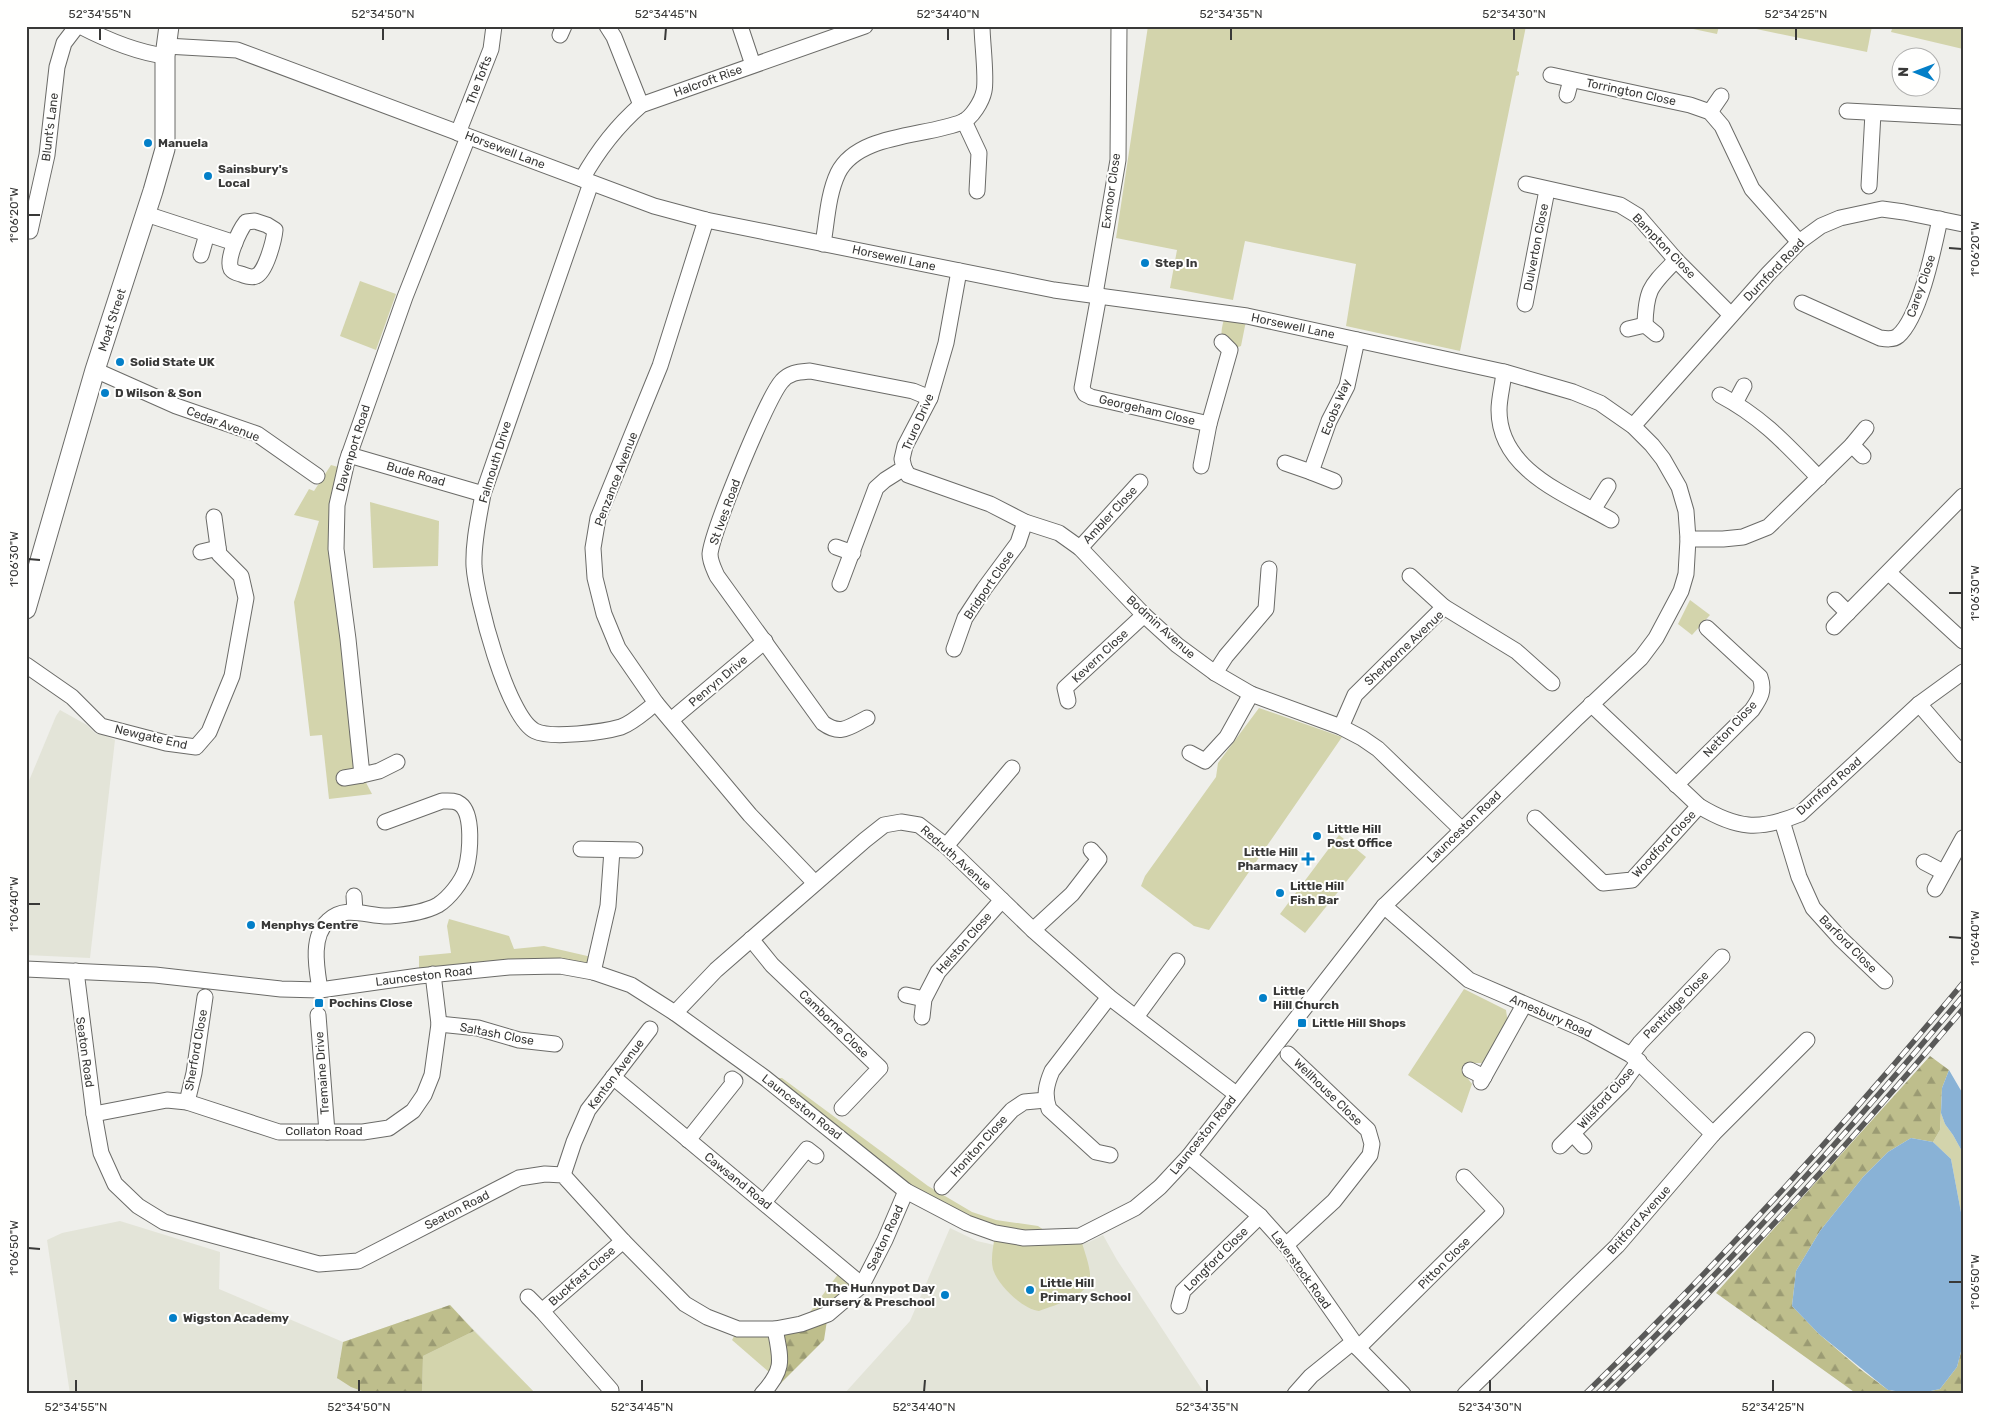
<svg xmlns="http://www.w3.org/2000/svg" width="1989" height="1420" font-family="Rubik,sans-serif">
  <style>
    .built { fill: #e3e4d8 }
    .green { fill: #d3d4ac }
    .forest { fill: url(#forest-firs) }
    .water { fill: #89b2d6 }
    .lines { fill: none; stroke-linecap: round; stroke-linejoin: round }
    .minor-casing { stroke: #6b6b68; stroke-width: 17 }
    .major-casing { stroke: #6b6b68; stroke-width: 21 }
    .minor { stroke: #fff; stroke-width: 15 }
    .major { stroke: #fff; stroke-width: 19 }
    .rail-casing { stroke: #595958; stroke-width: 5.5 }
    .rail { stroke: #fffffe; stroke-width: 4; stroke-dasharray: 11; stroke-linecap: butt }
    .ticks { fill: none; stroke: #393938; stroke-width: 2 }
    .poi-dot { fill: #037fc8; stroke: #fffffe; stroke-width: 2 }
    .labels { text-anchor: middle; stroke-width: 4; stroke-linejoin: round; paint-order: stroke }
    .street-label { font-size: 12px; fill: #393938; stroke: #fffffe }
    .poi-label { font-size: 12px; font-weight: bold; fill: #393938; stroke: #fffffe; text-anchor: start }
    .neatline { fill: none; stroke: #393938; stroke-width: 2 }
    .ticks-label { font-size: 12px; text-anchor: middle; fill: #393938 }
  </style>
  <defs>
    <pattern id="forest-firs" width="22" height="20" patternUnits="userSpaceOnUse" patternTransform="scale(1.25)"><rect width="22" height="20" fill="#bebe8c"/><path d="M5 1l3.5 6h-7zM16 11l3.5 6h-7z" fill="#9b9b73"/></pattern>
  </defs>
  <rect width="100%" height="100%" fill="#efefeb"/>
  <!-- built -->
  <g class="built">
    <polygon points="60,710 87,725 96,734 104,735 115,740 90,958 26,955 26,788 56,716"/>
    <polygon points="120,1221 220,1252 219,1289 343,1342 450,1305 536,1394 70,1394 47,1240 62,1233"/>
    <polygon points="950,1228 977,1241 1003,1247 1041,1247 1089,1242 1103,1235 1117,1260 1205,1394 844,1394 910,1321"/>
  </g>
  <!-- green -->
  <g class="green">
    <polygon points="1148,26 1526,26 1517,71 1519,72 1519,75 1516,76 1460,351 1346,326 1356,264 1245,241 1233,300 1170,288 1177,250 1116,238"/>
    <polygon points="1679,26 1719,26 1717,34"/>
    <polygon points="1742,26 1872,26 1867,52"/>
    <polygon points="1893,26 1963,26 1963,49 1891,32"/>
    <polygon points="360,281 396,294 376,350 340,336"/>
    <path d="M1226,312L1247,316L1241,346L1230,350C1217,337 1222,328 1226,312Z"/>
    <polygon points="331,465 345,469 337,505 362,775 372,794 329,799 322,735 310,736 294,602 319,521 294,515 309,489 314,491"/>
    <polygon points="370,502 439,521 438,566 373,568"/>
    <polygon points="1690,600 1710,615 1692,635 1678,624"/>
    <polygon points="1259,708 1342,737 1209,930 1194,926 1141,886 1145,876 1216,777 1218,763"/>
    <polygon points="1339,835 1366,857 1305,933 1280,914"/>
    <polygon points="449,919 509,936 514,949 544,946 596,958 593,972 419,976 419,956 451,953 447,926"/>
    <polygon points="1464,989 1506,1010 1508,1024 1482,1063 1468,1063 1463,1072 1472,1084 1462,1113 1408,1075"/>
    <path d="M765,1078H782L928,1186L972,1212L996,1220L1038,1226L1056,1238L1080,1236C1083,1248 1089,1262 1090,1274C1091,1297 1056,1304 1039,1311C1023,1309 998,1286 993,1269C990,1258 994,1245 995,1233L934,1207Z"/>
    <polygon points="1941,1113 1945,1124 1953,1135 1963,1153 1963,1223 1951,1159 1933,1142 1940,1130"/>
    <polygon points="839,1273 862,1285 801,1324"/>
    <polygon points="738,1329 775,1329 780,1355 769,1372 732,1340"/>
    <polygon points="474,1331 536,1394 422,1394 423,1356"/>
  </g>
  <!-- forest -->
  <g class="forest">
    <polygon points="1930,1056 1949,1070 1942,1088 1940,1130 1933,1142 1911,1138 1888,1152 1863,1177 1820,1231 1796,1271 1792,1306 1819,1334 1860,1369 1888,1390 1906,1394 1857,1394 1716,1293"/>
    <polygon points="450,1305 474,1331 423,1356 422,1394 370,1394 351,1387 337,1378 343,1342"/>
    <polygon points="828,1314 824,1340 778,1386 775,1329"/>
    <polygon points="1963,1344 1963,1394 1917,1394 1940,1389 1957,1367"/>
  </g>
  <!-- water -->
  <g class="water">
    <polygon points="1949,1070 1963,1094 1963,1153 1953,1135 1945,1124 1941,1113 1942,1088"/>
    <polygon points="1911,1138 1933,1142 1951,1159 1963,1223 1963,1344 1957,1367 1940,1389 1917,1394 1888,1390 1819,1334 1792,1306 1796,1271 1820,1231 1863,1177 1888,1152"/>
  </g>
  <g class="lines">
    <!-- minor casing -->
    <g class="minor-casing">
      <g id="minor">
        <path d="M80,26C107,40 135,52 165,56"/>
        <polyline points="607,26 614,37 641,105"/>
        <polyline points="740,26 753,65"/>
        <polyline points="560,35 564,26"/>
        <polyline points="1551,75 1690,105 1710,112 1722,126 1752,189 1799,242"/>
        <polyline points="1567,95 1571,80"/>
        <polyline points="1847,111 1963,117"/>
        <polyline points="1710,112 1721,96"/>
        <polyline points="964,121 979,153 977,191"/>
        <polyline points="458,133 491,49 494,26"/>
        <path d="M582,179C597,152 618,125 641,105L865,26"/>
        <path d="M591,183L483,494C479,517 473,542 474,566C476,597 507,717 535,731C551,739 604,732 621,727C634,722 645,711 656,703"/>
        <polyline points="1526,184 1620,205 1638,216 1676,260 1731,315"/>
        <polyline points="1869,186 1873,113"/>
        <polyline points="146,214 235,243"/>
        <polyline points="706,220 660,366 598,518 593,548 595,578 604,614 618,648 656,703 750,815 815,883"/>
        <path d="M255,221L267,225L275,230C274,240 266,272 256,276C252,278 246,276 241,274C237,273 234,273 231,269C226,259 239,231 246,222Z"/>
        <polyline points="30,231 47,155 57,67 64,43 77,26"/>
        <path d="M823,244C827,220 828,194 838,173C858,133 926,137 962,122C972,118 982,101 984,91C987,79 982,41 982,26"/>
        <polyline points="201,255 207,234"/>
        <polyline points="1095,294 1118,160 1119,26"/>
        <polyline points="1099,295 1082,388 1085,394 1091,397 1209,424 1201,466"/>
        <path d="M1802,303L1880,338C1886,339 1893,340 1898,336C1920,317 1934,247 1940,219"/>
        <polyline points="1525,304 1547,190"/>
        <path d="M1645,325C1646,288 1651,286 1676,260"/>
        <polyline points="1628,329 1645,325 1656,334"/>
        <polyline points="95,370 176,406 257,434 317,476"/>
        <path d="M1504,372C1503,384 1499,398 1499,410C1499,471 1568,495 1611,520"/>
        <path d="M1720,395C1762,417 1787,445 1819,478"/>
        <polyline points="1735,403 1744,386"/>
        <polyline points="1209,424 1230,350 1222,342"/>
        <polyline points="1633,426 1768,274 1799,242 1821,226 1840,218 1882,209 1904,212 1963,224"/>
        <polyline points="1852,445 1863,456"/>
        <polyline points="349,455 483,494"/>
        <polyline points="1285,463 1311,472"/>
        <polyline points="904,468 908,475 990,504 1025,522 1059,533 1080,548 1144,615 1177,645 1215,673 1251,694 1341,727 1362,738 1378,749 1462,830"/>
        <polyline points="1334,481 1311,472 1329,421 1347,386 1357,340"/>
        <polyline points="1593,510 1608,486"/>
        <polyline points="1688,539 1723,539 1743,537 1768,527 1852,445 1866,428"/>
        <polyline points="836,547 853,553"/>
        <polyline points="1080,548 1140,482"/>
        <polyline points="201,552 218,548"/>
        <polyline points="1889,573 1963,641"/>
        <polyline points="1410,576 1444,607"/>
        <polyline points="840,584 876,488 885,480 904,468 902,459 905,446 930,398 946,343 959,271"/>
        <polyline points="1835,600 1848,613"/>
        <polyline points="1834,627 1963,496"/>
        <polyline points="954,649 965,618 984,589 1018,543 1025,522"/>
        <polyline points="26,665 72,697 101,726 166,743 196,747 209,732 232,676 246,598 241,576 219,554 214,517"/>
        <polyline points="1215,673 1226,656 1266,609 1269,569"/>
        <polyline points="1068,701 1065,688 1144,615"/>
        <path d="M1591,704L1699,806C1737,829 1759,831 1800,814L1919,704L1963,672"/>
        <polyline points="1919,704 1963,755"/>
        <path d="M867,718C849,727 841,736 823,723L717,576C714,569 710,562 710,554C712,532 767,397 782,381C790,372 799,372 810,371L913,391L930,398"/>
        <polyline points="671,720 765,641"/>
        <polyline points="1341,727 1355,695 1444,607 1516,651 1552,683"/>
        <polyline points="1190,753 1205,761 1227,737 1251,694"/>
        <polyline points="397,762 379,771 362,775 348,639 336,549 337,505 347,461 405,297 468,137"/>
        <polyline points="344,778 362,775"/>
        <path d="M1676,785L1752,710C1760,698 1765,691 1760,677L1707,628"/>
        <polyline points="1535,818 1603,883 1632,880 1699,806"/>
        <polyline points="1782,821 1799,877 1813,908 1840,938 1885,981"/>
        <polyline points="946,846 1012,768"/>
        <polyline points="581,849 635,850"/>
        <polyline points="1924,862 1943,872"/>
        <polyline points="1935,889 1963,838"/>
        <polyline points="354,896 355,912"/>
        <polyline points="1384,906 1469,980 1585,1030 1631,1055 1713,1134"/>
        <polyline points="1033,930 1072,894 1099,859 1091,850"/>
        <polyline points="751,939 772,965 880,1068 842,1108"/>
        <polyline points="26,969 155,975 281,989 320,990 419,976 509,967 560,966 593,972 631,985 675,1013 765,1078 906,1191 967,1223 995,1233 1024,1238 1080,1236 1135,1208 1160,1187 1189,1156 1384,906 1576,719 1641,658 1656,638 1681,591 1686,574 1688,539 1686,511 1679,487 1663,459 1652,445 1633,426 1600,403 1573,392 1504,372 1247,316 1054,290 706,220 654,206 237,50 166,46"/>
        <polyline points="76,971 94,1114 101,1153 115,1184 138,1206 164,1222 319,1264 358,1261 519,1178 545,1174 563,1175 623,1241 685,1304 707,1317 738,1329 775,1329 801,1324 828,1314 862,1285 885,1240 906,1191"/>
        <polyline points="593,972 608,906 612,850"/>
        <path d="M320,990C317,970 310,937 328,921C346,904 368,917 390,916C404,915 425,912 438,905C449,898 462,882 466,869C470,854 474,814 460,804C455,800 448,801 442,801L385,822"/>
        <polyline points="906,995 924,999"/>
        <path d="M1109,997L1052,1071C1046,1085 1044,1095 1049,1109L1096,1152L1110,1155"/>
        <polyline points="675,1013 716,970 865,840 884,825 901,822 919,825 946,846 1033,930 1109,997 1236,1094"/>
        <polyline points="318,1015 327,1132"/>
        <polyline points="922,1017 924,999 938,972 1002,900"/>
        <polyline points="1136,1017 1177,961"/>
        <polyline points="439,1024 478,1028 519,1040 555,1044"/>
        <polyline points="1631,1055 1640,1043 1722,957"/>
        <polyline points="1470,1070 1484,1077"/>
        <polyline points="613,1077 862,1285"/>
        <polyline points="1481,1082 1524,1005"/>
        <polyline points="187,1102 194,1073 205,997"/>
        <polyline points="94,1114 167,1100 187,1102 279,1132 363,1132 389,1128 413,1111 424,1095 432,1075 439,1024 433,974"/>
        <polyline points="1573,1134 1584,1146"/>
        <polyline points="688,1140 735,1081 732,1079"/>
        <polyline points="1560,1146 1623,1083 1639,1061"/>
        <polyline points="1189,1156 1260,1216 1286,1245 1358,1348 1403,1394"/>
        <polyline points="563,1175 574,1142 588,1110 650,1029"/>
        <polyline points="942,1187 1012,1110 1024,1102 1046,1100"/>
        <polyline points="764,1202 807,1149 816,1156"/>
        <polyline points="1286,1245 1334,1201 1370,1155 1372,1144 1368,1130 1288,1054"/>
        <polyline points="528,1297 542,1311"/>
        <polyline points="1179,1306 1183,1291 1260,1216"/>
        <polyline points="1358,1348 1496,1211 1464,1177"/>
        <polyline points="611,1390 542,1311 623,1241"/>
        <path d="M762,1394C785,1369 781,1360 775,1329"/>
        <polyline points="1295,1394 1311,1376 1353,1342"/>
        <polyline points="1465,1394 1617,1246 1713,1134 1807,1040"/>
      </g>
    </g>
    <!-- major casing -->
    <g class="major-casing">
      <polyline id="major" points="26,609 95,370 153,191 165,149 165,56 169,26"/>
    </g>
    <!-- minor -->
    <use href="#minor" class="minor"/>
    <!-- major -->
    <use href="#major" class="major"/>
    <!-- rail casing -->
    <g class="rail-casing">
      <g id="rail">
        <path d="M1585,1394C1718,1264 1844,1126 1963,983"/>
        <path d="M1597,1394C1726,1268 1847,1134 1963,996"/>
        <path d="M1609,1394C1733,1272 1851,1142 1963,1009"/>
      </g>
    </g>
    <!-- rail -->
    <use href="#rail" class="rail"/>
  </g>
  <!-- ticks -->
  <path class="ticks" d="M100,40V28M383,40V28M665,40L666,28M948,40V28M1231,40V28M1514,40V28M1796,40V28M28,215H40M1949,248L1962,249M28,559L40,560M1949,593H1962M28,904H40M1949,937L1962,938M28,1248L40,1249M1949,1282H1962M76,1392V1380M359,1392V1380M642,1392V1380M924,1392L925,1380M1207,1392V1380M1490,1392V1380M1773,1392V1380"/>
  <!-- markers -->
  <g class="poi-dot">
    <circle cx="148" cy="143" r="5"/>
    <circle cx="208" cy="176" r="5"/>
    <circle cx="1145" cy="263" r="5"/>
    <circle cx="120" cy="362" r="5"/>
    <circle cx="105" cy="393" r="5"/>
    <circle cx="1317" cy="836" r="5"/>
    <path d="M1305.5 851.5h5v5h5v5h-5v5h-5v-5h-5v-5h5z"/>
    <circle cx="1280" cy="893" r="5"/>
    <circle cx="251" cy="925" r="5"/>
    <circle cx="1263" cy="998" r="5"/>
    <rect x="314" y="998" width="10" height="10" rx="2.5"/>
    <rect x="1297" y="1018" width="10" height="10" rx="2.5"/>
    <circle cx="1030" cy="1290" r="5"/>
    <circle cx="945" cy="1295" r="5"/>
    <circle cx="173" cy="1318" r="5"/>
  </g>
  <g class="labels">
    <!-- street labels -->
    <g class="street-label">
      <text transform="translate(479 80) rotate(-69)" y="4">The Tofts</text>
      <text transform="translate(708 81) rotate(-20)" y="4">Halcroft Rise</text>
      <text transform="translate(1631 92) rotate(12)" y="4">Torrington Close</text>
      <text transform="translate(50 127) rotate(-83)" y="4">Blunt's Lane</text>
      <text transform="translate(505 150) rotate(21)" y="4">Horsewell Lane</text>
      <text transform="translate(1111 191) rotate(-82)" y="4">Exmoor Close</text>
      <text transform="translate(1664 246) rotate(46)" y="4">Bampton Close</text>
      <text transform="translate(1536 247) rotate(-79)" y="4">Dulverton Close</text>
      <text transform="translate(894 258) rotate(12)" y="4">Horsewell Lane</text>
      <text transform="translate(1774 270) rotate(-46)" y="4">Durnford Road</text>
      <text transform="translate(1921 286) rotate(-71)" y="4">Carey Close</text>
      <text transform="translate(112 320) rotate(-72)" y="4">Moat Street</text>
      <text transform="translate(1293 326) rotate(12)" y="4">Horsewell Lane</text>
      <text transform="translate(1336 407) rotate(-68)" y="4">Ecobs Way</text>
      <text transform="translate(1147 410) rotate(13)" y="4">Georgeham Close</text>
      <text transform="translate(918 422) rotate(-66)" y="4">Truro Drive</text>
      <text transform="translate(223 424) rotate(21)" y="4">Cedar Avenue</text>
      <text transform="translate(353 448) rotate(-73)" y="4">Davenport Road</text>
      <text transform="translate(495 462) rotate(-73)" y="4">Falmouth Drive</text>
      <text transform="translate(416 474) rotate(16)" y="4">Bude Road</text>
      <text transform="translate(616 479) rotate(-69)" y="4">Penzance Avenue</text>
      <text transform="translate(725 512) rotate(-70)" y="4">St Ives Road</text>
      <text transform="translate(1110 515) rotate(-47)" y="4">Ambler Close</text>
      <text transform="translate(989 585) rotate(-56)" y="4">Bridport Close</text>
      <text transform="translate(1161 627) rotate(42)" y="4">Bodmin Avenue</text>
      <text transform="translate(1404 648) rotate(-43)" y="4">Sherborne Avenue</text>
      <text transform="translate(1100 656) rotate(-43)" y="4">Kevern Close</text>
      <text transform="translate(718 681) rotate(-40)" y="4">Penryn Drive</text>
      <text transform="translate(1730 729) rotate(-47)" y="4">Netton Close</text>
      <text transform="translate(151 737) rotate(13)" y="4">Newgate End</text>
      <text transform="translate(1829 786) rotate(-41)" y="4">Durnford Road</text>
      <text transform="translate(1464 827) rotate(-44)" y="4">Launceston Road</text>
      <text transform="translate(1664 844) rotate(-47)" y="4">Woodford Close</text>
      <text transform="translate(956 858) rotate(42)" y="4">Redruth Avenue</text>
      <text transform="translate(964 943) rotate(-49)" y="4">Helston Close</text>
      <text transform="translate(1848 944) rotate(45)" y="4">Barford Close</text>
      <text transform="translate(424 976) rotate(-7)" y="4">Launceston Road</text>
      <text transform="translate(1676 1005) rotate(-46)" y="4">Pentridge Close</text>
      <text transform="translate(1551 1016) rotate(24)" y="4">Amesbury Road</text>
      <text transform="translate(834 1024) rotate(44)" y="4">Camborne Close</text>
      <text transform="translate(497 1034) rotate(11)" y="4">Saltash Close</text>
      <text transform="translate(196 1050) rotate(-80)" y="4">Sherford Close</text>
      <text transform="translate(85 1052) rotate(82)" y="4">Seaton Road</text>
      <text transform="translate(322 1073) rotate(-94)" y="4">Tremaine Drive</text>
      <text transform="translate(616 1074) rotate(-53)" y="4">Kenton Avenue</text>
      <text transform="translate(1328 1092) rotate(44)" y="4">Wellhouse Close</text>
      <text transform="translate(1606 1098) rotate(-48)" y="4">Wilsford Close</text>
      <text transform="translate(802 1107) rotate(38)" y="4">Launceston Road</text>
      <text x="324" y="1135">Collaton Road</text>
      <text transform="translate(1203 1135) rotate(-51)" y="4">Launceston Road</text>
      <text transform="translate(979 1146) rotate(-48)" y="4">Honiton Close</text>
      <text transform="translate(738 1181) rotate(39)" y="4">Cawsand Road</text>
      <text transform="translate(457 1210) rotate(-27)" y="4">Seaton Road</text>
      <text transform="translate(1639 1220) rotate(-48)" y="4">Britford Avenue</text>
      <text transform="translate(885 1238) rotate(-65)" y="4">Seaton Road</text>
      <text transform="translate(1216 1259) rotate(-45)" y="4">Longford Close</text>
      <text transform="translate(1444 1263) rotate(-45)" y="4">Pitton Close</text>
      <text transform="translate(1301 1270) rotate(54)" y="4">Laverstock Road</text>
      <text transform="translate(582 1276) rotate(-41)" y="4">Buckfast Close</text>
    </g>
    <!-- poi labels -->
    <g class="poi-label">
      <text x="158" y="147">Manuela</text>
      <text x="218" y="173">Sainsbury's<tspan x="218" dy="14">Local</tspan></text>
      <text x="1155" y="267">Step In</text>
      <text x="130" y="366">Solid State UK</text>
      <text x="115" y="397">D Wilson &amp; Son</text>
      <text x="1327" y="833">Little Hill<tspan x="1327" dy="14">Post Office</tspan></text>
      <text x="1298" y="856" text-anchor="end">Little Hill<tspan x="1298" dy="14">Pharmacy</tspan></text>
      <text x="1290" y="890">Little Hill<tspan x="1290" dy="14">Fish Bar</tspan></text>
      <text x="261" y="929">Menphys Centre</text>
      <text x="1273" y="995">Little<tspan x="1273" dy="14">Hill Church</tspan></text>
      <text x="329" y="1007">Pochins Close</text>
      <text x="1312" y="1027">Little Hill Shops</text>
      <text x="1040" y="1287">Little Hill<tspan x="1040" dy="14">Primary School</tspan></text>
      <text x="935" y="1292" text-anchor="end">The Hunnypot Day<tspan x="935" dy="14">Nursery &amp; Preschool</tspan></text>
      <text x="183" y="1322">Wigston Academy</text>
    </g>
  </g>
  <!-- border -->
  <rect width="1989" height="1420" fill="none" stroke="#fffffe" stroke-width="55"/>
  <!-- north arrow -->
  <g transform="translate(1916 72) rotate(271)"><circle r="24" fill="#fffffe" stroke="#b0b0af"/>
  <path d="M0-4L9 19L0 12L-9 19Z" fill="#037fc8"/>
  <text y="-8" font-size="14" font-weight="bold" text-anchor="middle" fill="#393938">N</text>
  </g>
  <rect x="28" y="28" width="1934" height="1364" class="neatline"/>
  <g class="ticks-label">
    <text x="100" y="18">52°34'55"N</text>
    <text x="383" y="18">52°34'50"N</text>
    <text x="666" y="18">52°34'45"N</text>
    <text x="948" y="18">52°34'40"N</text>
    <text x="1231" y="18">52°34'35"N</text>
    <text x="1514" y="18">52°34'30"N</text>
    <text x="1796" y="18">52°34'25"N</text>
    <text transform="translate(14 215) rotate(-90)" y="4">1°06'20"W</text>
    <text transform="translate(1975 249) rotate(-90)" y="4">1°06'20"W</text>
    <text transform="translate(14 559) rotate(-90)" y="4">1°06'30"W</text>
    <text transform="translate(1975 593) rotate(-90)" y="4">1°06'30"W</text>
    <text transform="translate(14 904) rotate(-90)" y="4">1°06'40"W</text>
    <text transform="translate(1975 938) rotate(-90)" y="4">1°06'40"W</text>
    <text transform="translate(14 1248) rotate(-90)" y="4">1°06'50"W</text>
    <text transform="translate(1975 1282) rotate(-90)" y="4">1°06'50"W</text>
    <text x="76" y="1411">52°34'55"N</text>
    <text x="359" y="1411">52°34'50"N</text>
    <text x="642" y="1411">52°34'45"N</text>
    <text x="924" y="1411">52°34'40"N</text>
    <text x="1207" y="1411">52°34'35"N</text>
    <text x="1490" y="1411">52°34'30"N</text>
    <text x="1773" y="1411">52°34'25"N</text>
  </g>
</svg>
